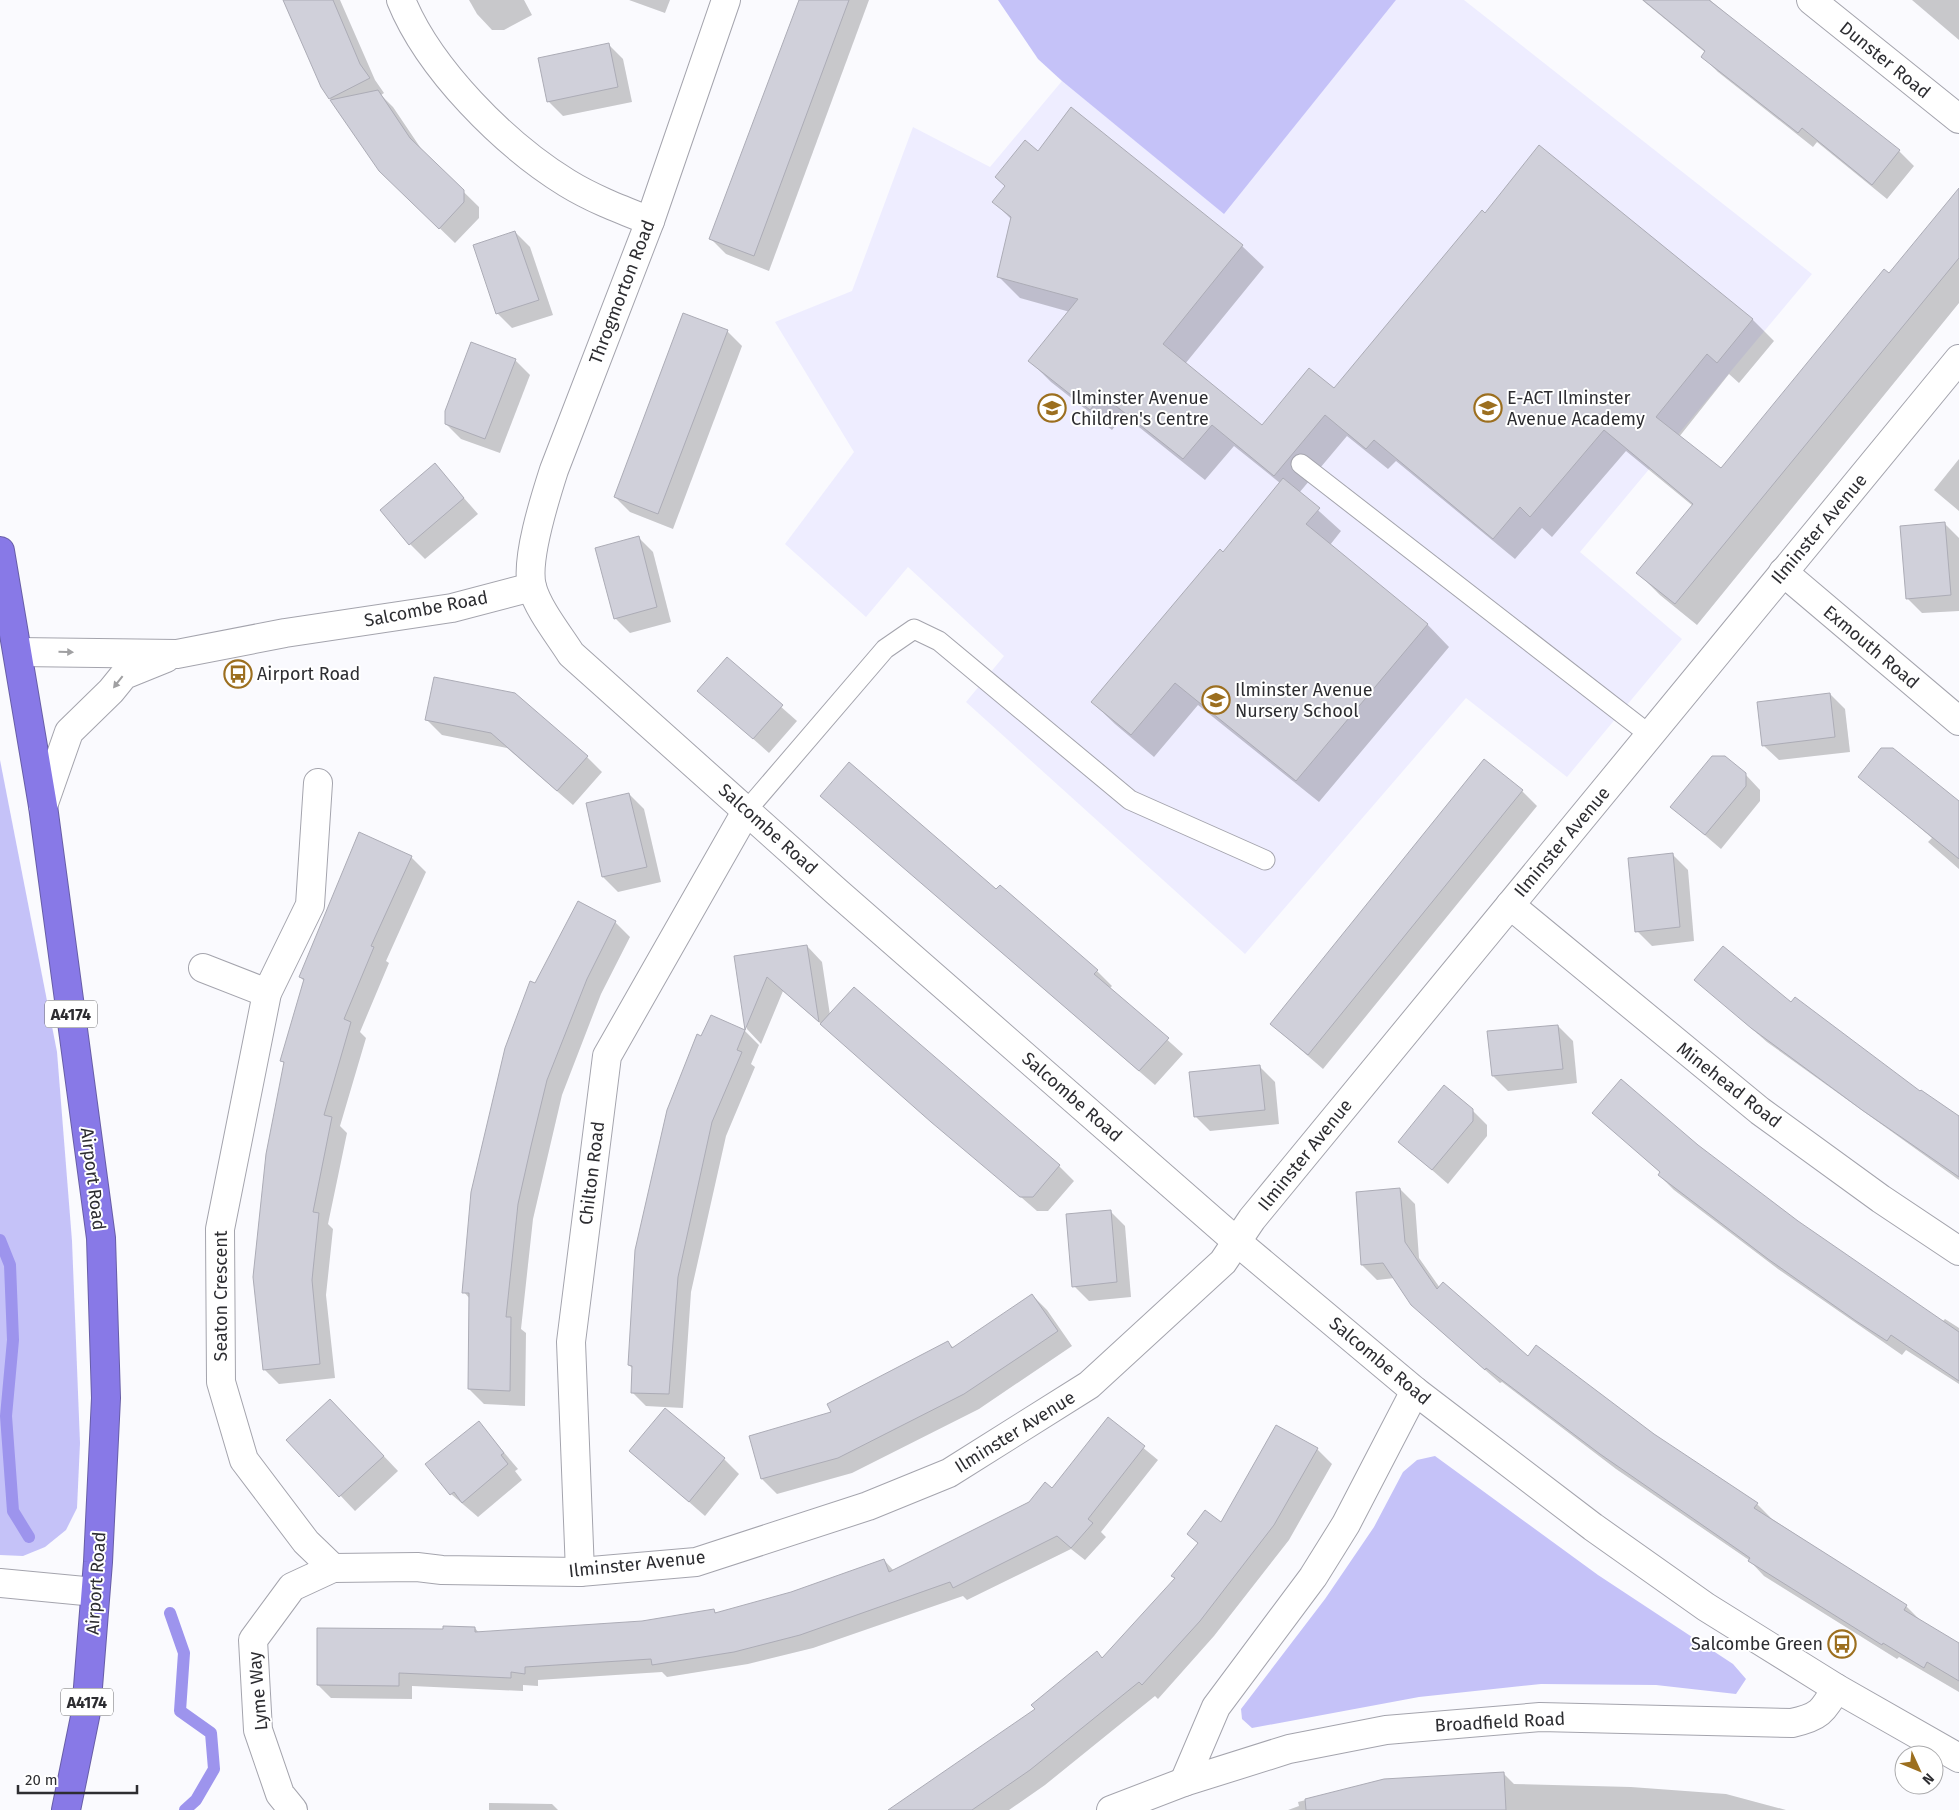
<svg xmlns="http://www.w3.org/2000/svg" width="1959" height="1810" font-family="'Fira Sans',sans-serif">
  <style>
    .built { fill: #eeedff }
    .green { fill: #c5c2f8 }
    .shadow { fill: #0003 }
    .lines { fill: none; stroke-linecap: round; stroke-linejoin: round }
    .stream { stroke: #9d94ed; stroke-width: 12 }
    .building { fill: #d0d0da; stroke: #acacb6 }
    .lane-casing { stroke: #a4a4ad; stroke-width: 21 }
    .street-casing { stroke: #a4a4ad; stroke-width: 30 }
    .highway-casing { stroke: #685ea7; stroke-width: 30 }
    .lane { stroke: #fff; stroke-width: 19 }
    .street { stroke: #fff; stroke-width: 28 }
    .highway { stroke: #8879e7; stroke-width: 28 }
    .oneway { fill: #a0a0a2 }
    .labels { text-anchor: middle; stroke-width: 4; stroke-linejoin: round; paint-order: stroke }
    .shield { fill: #fff; stroke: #6c6c6f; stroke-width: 1 }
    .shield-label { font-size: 16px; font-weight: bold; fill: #2d2d31 }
    .street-label { font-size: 18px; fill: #2d2d31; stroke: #fff }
    .poi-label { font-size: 18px; fill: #2d2d31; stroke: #fff; text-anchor: start }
  </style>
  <rect width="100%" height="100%" fill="#fafafe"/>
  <!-- built -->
  <polygon class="built" points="1396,0 1464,0 1812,274 1580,552 1682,639 1567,777 1466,698 1245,954 966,702 1004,656 908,567 866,617 785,544 854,452 775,322 852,291 913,127 990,167 1062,81 1224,213"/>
  <!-- green -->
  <g class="green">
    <polygon points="998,0 1396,0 1224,214 1062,81 1038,59"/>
    <polygon points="0,760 57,1052 72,1241 80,1443 77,1508 66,1530 45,1547 23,1556 0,1555"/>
    <polygon points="1435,1456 1598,1575 1733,1664 1746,1679 1736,1694 1656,1685 1541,1684 1419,1697 1252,1728 1242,1719 1241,1709 1325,1599 1374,1527 1403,1472 1417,1460"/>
  </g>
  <!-- shadow -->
  <g class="shadow">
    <polygon points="284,0 340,0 375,80 384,93 381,95 393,107 424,153 479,207 479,218 455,243 396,186 330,98 322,86"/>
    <polygon points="469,0 524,0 532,15 504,30 492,30 477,14"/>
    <polygon points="629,0 670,0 665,13"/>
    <polygon points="801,0 869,0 769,271 726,254 711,239"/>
    <polygon points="1642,0 1710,0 1757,40 1899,151 1914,166 1887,199 1817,142 1813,147 1718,72 1703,57 1706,53"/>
    <polygon points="1912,0 1959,0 1959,40"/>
    <polygon points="608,44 623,59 632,102 563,116 548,101"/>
    <polygon points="1071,108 1242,246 1264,267 1185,364 1263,427 1334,390 1485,215 1540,147 1753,320 1774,341 1739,383 1729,374 1679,437 1721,469 1889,275 1959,205 1959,303 1697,625 1660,595 1638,573 1693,506 1626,451 1552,537 1542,528 1515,559 1396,461 1388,469 1347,436 1299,493 1341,531 1330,545 1427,624 1449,647 1319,802 1198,705 1154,757 1115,724 1092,702 1223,553 1280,483 1234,446 1205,480 1124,415 1112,430 1051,382 1030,361 1070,312 1020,298 998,276 1011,219 994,202 1038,152"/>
    <polygon points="515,232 530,247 553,315 512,328 497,313"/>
    <polygon points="727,331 742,346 673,529 630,512 615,497"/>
    <polygon points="515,360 530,375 500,453 461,439 446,424"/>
    <polygon points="1959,459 1959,511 1934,490"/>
    <polygon points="435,465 478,514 425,559 410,544"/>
    <polygon points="1944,523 1959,538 1959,611 1922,613 1907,598"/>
    <polygon points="638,537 653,552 671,622 630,633 615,618"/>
    <polygon points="727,659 797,721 769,753 699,691"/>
    <polygon points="435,678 587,757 602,772 573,805 507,748 442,735 427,720"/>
    <polygon points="1830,694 1845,709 1850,752 1779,760 1763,745"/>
    <polygon points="1745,774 1760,790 1760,801 1721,849 1672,807"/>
    <polygon points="1859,776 1959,806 1959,869 1928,842 1932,838"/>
    <polygon points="1522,791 1537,806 1323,1069 1271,1024"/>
    <polygon points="629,794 644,809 661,882 618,892 603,877"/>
    <polygon points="821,796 996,891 1097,971 1112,986 1110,988 1183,1054 1155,1085"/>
    <polygon points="1673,855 1688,870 1694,941 1652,946 1637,931"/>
    <polygon points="411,857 426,872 386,961 389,963 360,1032 366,1038 340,1126 347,1133 328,1224 333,1229 326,1295 335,1378 279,1384 264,1369 285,1064 282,1061 304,981 300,977"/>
    <polygon points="615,922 630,937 601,994 562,1095 533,1219 521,1329 526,1333 525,1406 484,1404 469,1389 470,1299 464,1292 536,985"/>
    <polygon points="807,946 822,962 830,1015 1059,1166 1074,1181 1048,1211 1037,1211 783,991 761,1044 747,1029 736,957"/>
    <polygon points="1696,980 1920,1093 1959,1118 1959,1180 1767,1042"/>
    <polygon points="711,1017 745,1031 759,1045 751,1064 755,1067 726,1136 691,1292 683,1408 646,1406 632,1392 633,1369 629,1365 702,1037"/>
    <polygon points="1558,1026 1573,1041 1577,1083 1508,1091 1493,1076"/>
    <polygon points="1260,1067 1275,1082 1279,1124 1210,1131 1195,1116"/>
    <polygon points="1472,1110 1487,1125 1487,1136 1448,1184 1400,1142"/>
    <polygon points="1594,1113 1698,1146 1797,1222 1942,1322 1945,1319 1959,1328 1959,1384 1906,1350 1902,1355 1778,1269 1674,1190 1659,1175 1661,1173"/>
    <polygon points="1400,1189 1415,1204 1419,1258 1440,1288 1528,1358 1653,1435 1757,1504 1772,1519 1906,1606 1921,1621 1959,1644 1959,1692 1899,1657 1897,1659 1764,1576 1749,1560 1616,1469 1502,1382 1500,1383 1428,1320 1395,1278 1377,1280 1362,1265"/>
    <polygon points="1110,1211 1125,1226 1131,1297 1089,1301 1074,1286"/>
    <polygon points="1032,1295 1047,1310 1072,1346 979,1409 852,1473 777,1494 762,1479 750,1437 833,1412 948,1343 954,1348"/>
    <polygon points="345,1415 398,1471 355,1511 288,1440"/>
    <polygon points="1108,1419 1158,1460 1101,1532 1106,1537 1085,1560 1071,1549 967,1600 963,1596 813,1648 748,1664 667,1677 662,1672 538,1680 538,1686 523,1685 523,1691 412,1686 412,1699 331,1698 318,1685 444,1630 475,1628 479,1633 642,1622 713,1610 717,1614 791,1593 884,1560 894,1571 1052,1490"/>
    <polygon points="479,1423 518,1469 515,1471 522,1480 478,1517 451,1494"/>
    <polygon points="1317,1449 1332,1464 1289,1540 1214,1636 1158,1699 1155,1696 1045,1785 1009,1810 890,1810 1036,1709 1103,1659 1176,1579 1199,1544 1188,1533 1222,1524"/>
    <polygon points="631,1451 724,1459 739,1474 705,1516"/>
    <polygon points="1503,1773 1514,1784 1631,1787 1726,1794 1786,1810 1288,1810 1299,1806 1298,1802 1384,1780"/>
    <polygon points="489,1803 552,1804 558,1810 489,1810"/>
  </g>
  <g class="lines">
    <!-- stream -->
    <g class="stream">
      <polyline points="0,1240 10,1265 13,1340 6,1416 13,1511 29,1537"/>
      <polyline points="170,1613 184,1653 180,1711 211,1733 214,1769 196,1800 185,1810"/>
    </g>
  </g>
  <!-- building -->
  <g class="building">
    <polygon points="283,0 333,0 360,64 370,78 329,99 321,87"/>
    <polygon points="799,0 849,0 754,256 709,239"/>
    <polygon points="1643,0 1709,0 1900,150 1872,185 1802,128 1798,133 1701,57 1705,51"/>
    <polygon points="609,43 618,87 547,102 538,58"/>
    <polygon points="378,90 410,138 464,190 464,202 439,229 379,171 330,100"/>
    <polygon points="1071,107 1243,245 1163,344 1262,425 1309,368 1334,388 1482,210 1485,213 1539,145 1753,319 1717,363 1707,354 1656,417 1721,468 1884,269 1889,273 1959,188 1959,258 1675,604 1636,573 1693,504 1604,430 1530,517 1520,507 1493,539 1374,440 1366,449 1325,415 1274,476 1212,425 1183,459 1102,395 1090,410 1028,361 1078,299 997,277 1011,217 992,202 1005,186 995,177 1025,140 1038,151"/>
    <polygon points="515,231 539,300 496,314 473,245"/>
    <polygon points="683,313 728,330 658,514 614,497"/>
    <polygon points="471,342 516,359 485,439 445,424 445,411"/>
    <polygon points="435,463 464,498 409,545 380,510"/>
    <polygon points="1283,478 1320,508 1306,524 1428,624 1296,781 1175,683 1131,735 1091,702 1220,549 1223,552"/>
    <polygon points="1945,522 1951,595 1906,599 1900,526"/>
    <polygon points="639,536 657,607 614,619 595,548"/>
    <polygon points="727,657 783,705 753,739 697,691"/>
    <polygon points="434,677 515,693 588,756 557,791 491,733 425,720"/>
    <polygon points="1830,693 1835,737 1762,746 1757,702"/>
    <polygon points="1881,748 1893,748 1959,801 1959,859 1858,777"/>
    <polygon points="1712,756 1725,756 1746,773 1746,786 1705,835 1670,807"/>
    <polygon points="1484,759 1523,790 1308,1055 1270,1024"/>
    <polygon points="849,762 996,889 1000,885 1098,970 1094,974 1169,1038 1139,1071 820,796"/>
    <polygon points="629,793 647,867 602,877 586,803"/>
    <polygon points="359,832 412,856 371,946 374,947 344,1019 351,1022 324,1115 332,1117 313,1212 319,1213 312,1280 320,1364 263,1370 253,1277 266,1154 284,1062 280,1061 304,979 299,977"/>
    <polygon points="1673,853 1680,927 1635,932 1628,858"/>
    <polygon points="578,901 616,921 587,979 547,1080 531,1146 518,1204 506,1317 511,1317 510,1391 468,1389 469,1293 462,1293 471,1192 505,1048 530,981 535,983"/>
    <polygon points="807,945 819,1022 767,977 745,1030 734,956"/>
    <polygon points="1723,946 1791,1002 1795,997 1920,1091 1921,1090 1959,1116 1959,1177 1862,1110 1751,1028 1694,980"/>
    <polygon points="854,987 1060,1165 1033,1197 1020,1197 931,1122 820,1024"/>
    <polygon points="711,1015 745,1030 737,1050 742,1052 712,1122 678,1277 669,1394 631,1393 632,1366 628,1365 635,1250 667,1110 697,1034 701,1036"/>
    <polygon points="1558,1025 1563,1069 1492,1076 1487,1031"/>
    <polygon points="1260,1065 1265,1110 1194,1117 1189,1072"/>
    <polygon points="1621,1079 1698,1145 1798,1221 1959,1332 1959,1381 1891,1335 1887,1341 1856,1321 1768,1259 1658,1175 1660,1172 1592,1113"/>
    <polygon points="1444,1085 1473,1109 1473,1121 1432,1170 1398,1142"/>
    <polygon points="1400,1188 1405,1242 1437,1289 1443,1282 1528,1356 1536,1345 1654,1434 1758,1503 1754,1508 1907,1605 1904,1610 1959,1643 1959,1681 1927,1662 1924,1668 1883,1643 1882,1645 1748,1561 1750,1558 1600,1454 1486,1368 1485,1370 1411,1305 1383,1263 1361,1265 1356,1192"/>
    <polygon points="1111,1210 1117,1282 1072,1287 1066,1214"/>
    <polygon points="1032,1294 1058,1331 1030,1350 964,1394 838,1458 761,1479 749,1436 831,1412 827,1404 948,1341 952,1348"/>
    <polygon points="330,1399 384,1456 339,1497 286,1440"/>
    <polygon points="665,1408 725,1458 689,1502 629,1451"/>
    <polygon points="1108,1417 1145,1446 1088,1519 1093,1523 1071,1548 1057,1536 953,1588 950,1582 800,1635 734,1652 652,1665 651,1659 525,1667 525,1674 511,1672 511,1678 399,1673 399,1686 317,1685 317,1628 443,1629 443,1626 475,1627 475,1632 642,1621 714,1609 715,1613 791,1592 884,1559 889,1572 1029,1502 1045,1482 1052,1488"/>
    <polygon points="479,1421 504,1453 501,1455 508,1464 462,1503 454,1492 450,1495 425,1464"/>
    <polygon points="1276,1425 1318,1448 1274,1525 1200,1621 1142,1685 1139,1682 1030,1770 972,1810 888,1810 1035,1709 1031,1705 1097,1651 1102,1658 1175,1578 1171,1576 1198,1543 1187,1534 1205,1510 1221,1522"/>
    <polygon points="1504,1772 1506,1810 1306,1810 1305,1799 1384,1779"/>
  </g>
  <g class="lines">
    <!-- lane casing -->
    <g class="lane-casing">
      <g id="lane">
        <polyline points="1301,464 1650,735"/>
        <polyline points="747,810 885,649 914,629 939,641 1130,800 1265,860"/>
      </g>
    </g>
    <!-- street casing -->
    <g class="street-casing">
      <g id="street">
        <path d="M401,0C429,69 504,144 567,183C593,199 622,210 650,221"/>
        <path d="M726,0L650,221L554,470C545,498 525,560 532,587C538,609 559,635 571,654L837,892L1236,1241L1415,1391L1593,1527L1706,1607L1836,1688L1959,1758"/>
        <polyline points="1811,0 1959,119"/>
        <polyline points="1783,572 1959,721"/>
        <polyline points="18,652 177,654 285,633 452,608 532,587"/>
        <polyline points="318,783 310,905 267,993 220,1229 221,1382 244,1460 306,1542 333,1568"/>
        <polyline points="43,806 69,732 111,691 124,675 166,658"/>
        <polyline points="1510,905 1760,1111 1881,1199 1959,1251"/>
        <polyline points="203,968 267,993"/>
        <polyline points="580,1572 571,1342 607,1056 747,810"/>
        <polyline points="0,1583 95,1592"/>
        <polyline points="1184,1782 1216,1707 1313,1577 1346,1524 1415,1391"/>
        <polyline points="293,1810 280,1794 258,1730 253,1640 292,1587 333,1568 417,1567 442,1570 580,1572 696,1562 868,1506 949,1473 1089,1385 1223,1262 1252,1219 1959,359"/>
        <path d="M1111,1810L1184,1782L1289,1749L1386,1730L1540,1717L1792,1723C1819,1717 1823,1712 1836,1688"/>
      </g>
    </g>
    <!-- highway casing -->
    <g class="highway-casing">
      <polyline id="highway" points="0,551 43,806 101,1238 106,1398 98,1562 86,1712 66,1810"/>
    </g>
    <!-- lane -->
    <use href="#lane" class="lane"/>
    <!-- street -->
    <use href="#street" class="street"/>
    <!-- highway -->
    <use href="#highway" class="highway"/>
  </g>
  <!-- one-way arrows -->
  <defs><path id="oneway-solid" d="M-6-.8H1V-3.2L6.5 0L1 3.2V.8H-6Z" transform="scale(1.25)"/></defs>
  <g class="oneway">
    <use href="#oneway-solid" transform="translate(66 652) rotate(1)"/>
    <use href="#oneway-solid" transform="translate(118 682) rotate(128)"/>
  </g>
  <!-- icons -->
  <defs>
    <g id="school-ring" transform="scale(1.4375)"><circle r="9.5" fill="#fff" stroke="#9c6f1f" stroke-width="1.5"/><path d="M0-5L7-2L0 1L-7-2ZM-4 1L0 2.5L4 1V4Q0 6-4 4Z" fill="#9c6f1f"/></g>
    <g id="bus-ring" transform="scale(1.4375)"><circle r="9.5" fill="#fff" stroke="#9c6f1f" stroke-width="1.5"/><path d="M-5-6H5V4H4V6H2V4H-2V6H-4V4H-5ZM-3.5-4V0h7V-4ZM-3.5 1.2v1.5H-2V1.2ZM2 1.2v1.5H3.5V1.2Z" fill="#9c6f1f"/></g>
  </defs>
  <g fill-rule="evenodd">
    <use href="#school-ring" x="1052" y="408"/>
    <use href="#school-ring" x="1488" y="408"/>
    <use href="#bus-ring" x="238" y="674"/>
    <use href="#school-ring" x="1216" y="700"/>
    <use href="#bus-ring" x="1842" y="1644"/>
  </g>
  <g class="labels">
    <!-- shield labels -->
    <g class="shield">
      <rect x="45" y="1000.5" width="52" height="27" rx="4"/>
      <rect x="61" y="1688.5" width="52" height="27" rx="4"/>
    </g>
    <g class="shield-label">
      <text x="71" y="1020">A4174</text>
      <text x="87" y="1708">A4174</text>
    </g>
    <!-- street labels -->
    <g class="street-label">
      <text transform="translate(1885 60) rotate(39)" y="6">Dunster Road</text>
      <text transform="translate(622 292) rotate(-69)" y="6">Throgmorton Road</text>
      <text transform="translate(1819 529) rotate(-50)" y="6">Ilminster Avenue</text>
      <text transform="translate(426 609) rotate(-11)" y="6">Salcombe Road</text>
      <text transform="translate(1871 647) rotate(40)" y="6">Exmouth Road</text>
      <text transform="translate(768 829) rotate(42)" y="6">Salcombe Road</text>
      <text transform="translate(1562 842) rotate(-50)" y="6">Ilminster Avenue</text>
      <text transform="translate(1729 1085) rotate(38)" y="6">Minehead Road</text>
      <text transform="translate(1072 1097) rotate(41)" y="6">Salcombe Road</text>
      <text transform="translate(1305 1155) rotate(-51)" y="6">Ilminster Avenue</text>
      <text transform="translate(592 1173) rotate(-83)" y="6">Chilton Road</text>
      <text transform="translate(93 1179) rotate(83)" y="6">Airport Road</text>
      <text transform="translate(221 1296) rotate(-90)" y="6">Seaton Crescent</text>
      <text transform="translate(1380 1361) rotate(40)" y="6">Salcombe Road</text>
      <text transform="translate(1015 1432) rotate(-32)" y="6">Ilminster Avenue</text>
      <text transform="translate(637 1564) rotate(-6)" y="6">Ilminster Avenue</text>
      <text transform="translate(96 1583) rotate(-86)" y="6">Airport Road</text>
      <text transform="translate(258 1691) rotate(-95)" y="6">Lyme Way</text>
      <text transform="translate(1500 1722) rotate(-3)" y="6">Broadfield Road</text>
    </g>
    <!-- poi labels -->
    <g class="poi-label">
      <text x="1071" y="404">Ilminster Avenue<tspan x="1071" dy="21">Children's Centre</tspan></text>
      <text x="1507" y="404">E-ACT Ilminster<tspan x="1507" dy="21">Avenue Academy</tspan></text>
      <text x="257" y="680">Airport Road</text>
      <text x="1235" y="696">Ilminster Avenue<tspan x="1235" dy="21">Nursery School</tspan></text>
      <text x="1823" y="1650" text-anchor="end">Salcombe Green</text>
    </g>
  </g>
  <!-- north arrow -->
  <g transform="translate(1919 1770) rotate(134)"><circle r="24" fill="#ffffff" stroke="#ababad"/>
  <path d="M0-4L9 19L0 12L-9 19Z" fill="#9c6f1f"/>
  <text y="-8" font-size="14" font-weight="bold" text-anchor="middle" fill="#2d2d31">N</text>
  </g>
  <!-- scale -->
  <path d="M18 1785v8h119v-8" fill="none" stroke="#2d2d31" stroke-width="2.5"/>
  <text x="25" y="1785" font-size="15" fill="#2d2d31" stroke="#ffffff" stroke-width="4" paint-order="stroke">20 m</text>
</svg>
